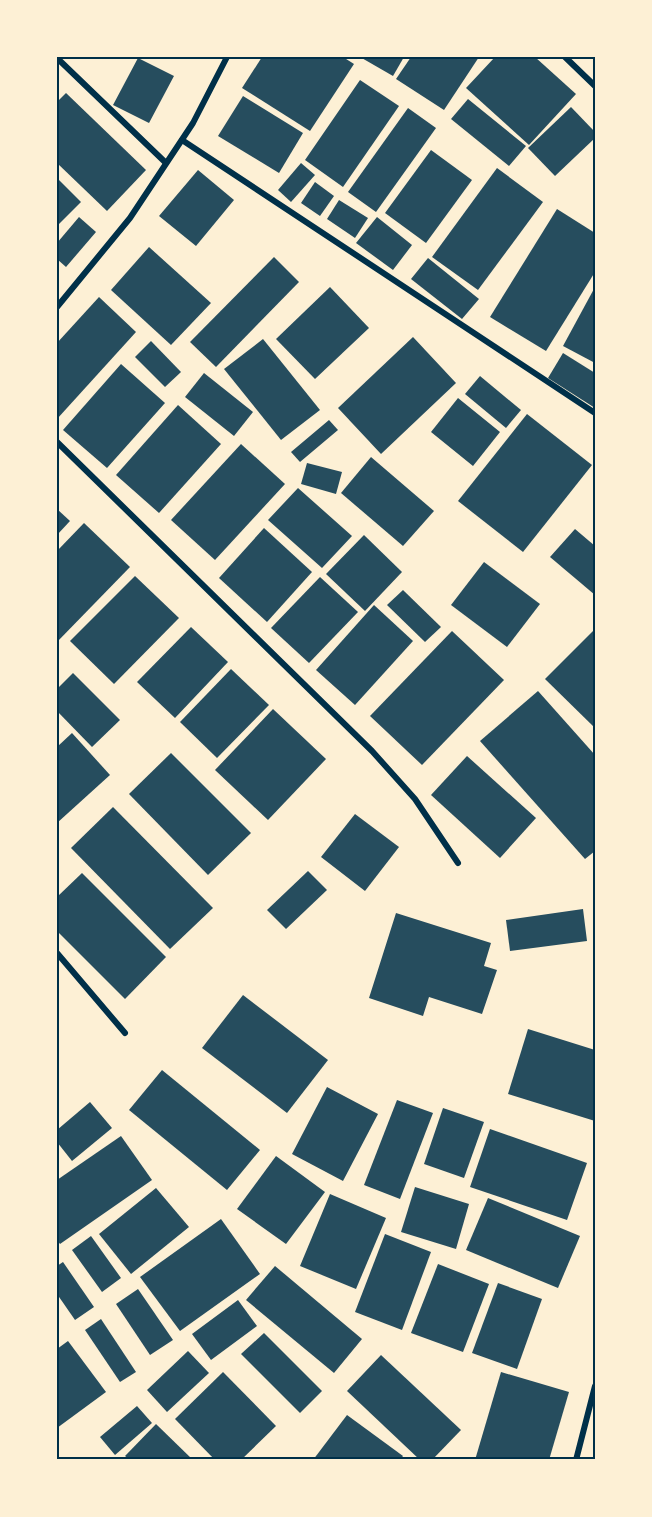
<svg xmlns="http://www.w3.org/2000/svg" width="652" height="1517" font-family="Ubuntu,sans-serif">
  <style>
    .building { fill: #264d5e }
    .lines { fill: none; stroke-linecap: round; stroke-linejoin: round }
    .minor { stroke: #003049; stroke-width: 6 }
    .neatline { fill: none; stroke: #003049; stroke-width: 2 }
  </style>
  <rect width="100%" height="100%" fill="#fdf0d5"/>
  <!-- building -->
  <g class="building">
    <polygon points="262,57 343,57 354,64 310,131 242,88"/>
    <polygon points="360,57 404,57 393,76"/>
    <polygon points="411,57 479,57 444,110 396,79"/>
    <polygon points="495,57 535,57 576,94 529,145 466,88"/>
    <polygon points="138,58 174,76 149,123 113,105"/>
    <polygon points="360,80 399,106 343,187 305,160"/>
    <polygon points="66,93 146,170 107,211 57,163 57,102"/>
    <polygon points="243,96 303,133 279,173 218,136"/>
    <polygon points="468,99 526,146 509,166 451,119"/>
    <polygon points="571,107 595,132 595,138 555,176 528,148"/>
    <polygon points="408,108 436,128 376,212 348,192"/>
    <polygon points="431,150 472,180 426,243 385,213"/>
    <polygon points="301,163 315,175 291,202 278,190"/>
    <polygon points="497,168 543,202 478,290 432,257"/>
    <polygon points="198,170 234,200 196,246 159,216"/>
    <polygon points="57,178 81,202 57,226"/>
    <polygon points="315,182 334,196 320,216 301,203"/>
    <polygon points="339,200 368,218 355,238 327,219"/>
    <polygon points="557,209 595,233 595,272 546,351 490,317"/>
    <polygon points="79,217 96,232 66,267 57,259 57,243"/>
    <polygon points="377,217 412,245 393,270 356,243"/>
    <polygon points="149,247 211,303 171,345 111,290"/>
    <polygon points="274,257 299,282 216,367 190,342"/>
    <polygon points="428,258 479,299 462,319 411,279"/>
    <polygon points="330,287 369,328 315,379 276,339"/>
    <polygon points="595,287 595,363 563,346"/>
    <polygon points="99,297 136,332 57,419 57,343"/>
    <polygon points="413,337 456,383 381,454 338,408"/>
    <polygon points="263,339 320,410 281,440 224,369"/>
    <polygon points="151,341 181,372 165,387 135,357"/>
    <polygon points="563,353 595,373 595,408 548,378"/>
    <polygon points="121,364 165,403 107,468 63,430"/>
    <polygon points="204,373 253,412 234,436 185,397"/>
    <polygon points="480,376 521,410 506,428 465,394"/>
    <polygon points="458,398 500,432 473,466 431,432"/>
    <polygon points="178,405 221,444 159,513 116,475"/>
    <polygon points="527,414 592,465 523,552 458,501"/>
    <polygon points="329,420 338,430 300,462 291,452"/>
    <polygon points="241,444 285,484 215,560 171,520"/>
    <polygon points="371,457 434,511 403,546 341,493"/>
    <polygon points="307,463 342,472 336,494 301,484"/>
    <polygon points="298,488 352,536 322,568 268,520"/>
    <polygon points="57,509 70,521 57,535"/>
    <polygon points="84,523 130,567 57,642 57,551"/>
    <polygon points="264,528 312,572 267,622 219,578"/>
    <polygon points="575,529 595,546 595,595 550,557"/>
    <polygon points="364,535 402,572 365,611 326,574"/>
    <polygon points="484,562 540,604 507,647 451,605"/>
    <polygon points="135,576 179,618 114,684 70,641"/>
    <polygon points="320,577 358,612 309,663 271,628"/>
    <polygon points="403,590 441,627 425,642 387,605"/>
    <polygon points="374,605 413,641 355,705 316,670"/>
    <polygon points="191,627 228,662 175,718 137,682"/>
    <polygon points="595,629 595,728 545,679"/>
    <polygon points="452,631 504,680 422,765 370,716"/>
    <polygon points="231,669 269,705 217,758 180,722"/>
    <polygon points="73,673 120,720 92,747 57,711 57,689"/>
    <polygon points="538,691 595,755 595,851 585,859 480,741"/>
    <polygon points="273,709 326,759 268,820 215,770"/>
    <polygon points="72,733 110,775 57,823 57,747"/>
    <polygon points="171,753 251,833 208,875 129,794"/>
    <polygon points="467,756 536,818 500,858 431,795"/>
    <polygon points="113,807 213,908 170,949 71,848"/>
    <polygon points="355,814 399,847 365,891 321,857"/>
    <polygon points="308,871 327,890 286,929 267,910"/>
    <polygon points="82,873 166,957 125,999 57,931 57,897"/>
    <polygon points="583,909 587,941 510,951 506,920"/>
    <polygon points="396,913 491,943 484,966 497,970 482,1014 429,997 423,1016 369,998"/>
    <polygon points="243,995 328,1060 287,1113 202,1048"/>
    <polygon points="528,1029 595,1050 595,1121 508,1094"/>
    <polygon points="162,1070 260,1150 227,1190 129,1110"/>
    <polygon points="327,1087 378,1114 343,1181 292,1154"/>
    <polygon points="397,1100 433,1113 400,1199 364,1185"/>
    <polygon points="90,1102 112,1128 72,1161 57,1142 57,1130"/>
    <polygon points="443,1108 484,1122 464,1178 424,1164"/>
    <polygon points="490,1129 587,1163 567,1220 470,1187"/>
    <polygon points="121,1136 152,1180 60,1244 57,1240 57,1180"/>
    <polygon points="276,1156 325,1192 286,1244 237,1209"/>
    <polygon points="415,1187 469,1204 456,1249 401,1232"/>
    <polygon points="156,1188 189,1227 131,1274 99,1234"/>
    <polygon points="330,1194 386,1218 356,1289 300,1266"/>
    <polygon points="488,1198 580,1236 558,1288 466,1250"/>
    <polygon points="221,1219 260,1274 180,1331 140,1277"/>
    <polygon points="385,1234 431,1252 402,1330 355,1312"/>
    <polygon points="91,1236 121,1278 102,1292 72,1250"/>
    <polygon points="63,1262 94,1307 75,1320 57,1294 57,1266"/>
    <polygon points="438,1264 489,1284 463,1352 411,1333"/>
    <polygon points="275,1266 362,1339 334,1373 246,1300"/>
    <polygon points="498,1283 542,1299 517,1369 472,1353"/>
    <polygon points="138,1289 173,1340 150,1355 116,1304"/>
    <polygon points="238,1300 257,1326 211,1360 192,1334"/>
    <polygon points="101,1319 136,1372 120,1382 85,1330"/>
    <polygon points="264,1333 322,1391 300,1413 241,1354"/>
    <polygon points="68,1341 106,1392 57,1428 57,1349"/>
    <polygon points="188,1351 209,1373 167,1412 147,1390"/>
    <polygon points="381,1355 461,1430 432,1460 420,1460 347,1391"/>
    <polygon points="223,1372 276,1426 241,1460 215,1460 175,1419"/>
    <polygon points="501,1372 569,1392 549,1460 475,1460"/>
    <polygon points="137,1406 152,1423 115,1455 100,1437"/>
    <polygon points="347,1415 403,1456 400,1460 313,1460"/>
    <polygon points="156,1424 193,1460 130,1460 125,1456"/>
  </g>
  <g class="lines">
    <!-- minor -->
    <g class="minor">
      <polyline points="565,57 595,86"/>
      <polyline points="57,58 166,163"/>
      <polyline points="182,140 595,413"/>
      <polyline points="57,307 130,218 193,123 227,57"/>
      <polyline points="57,442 372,751 415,799 458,863"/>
      <polyline points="57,953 125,1033"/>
      <polyline points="576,1460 595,1386"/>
    </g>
  </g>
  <!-- border -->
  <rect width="652" height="1517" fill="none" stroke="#fdf0d5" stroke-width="117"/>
  <rect x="58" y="58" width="536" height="1400" class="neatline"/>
</svg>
